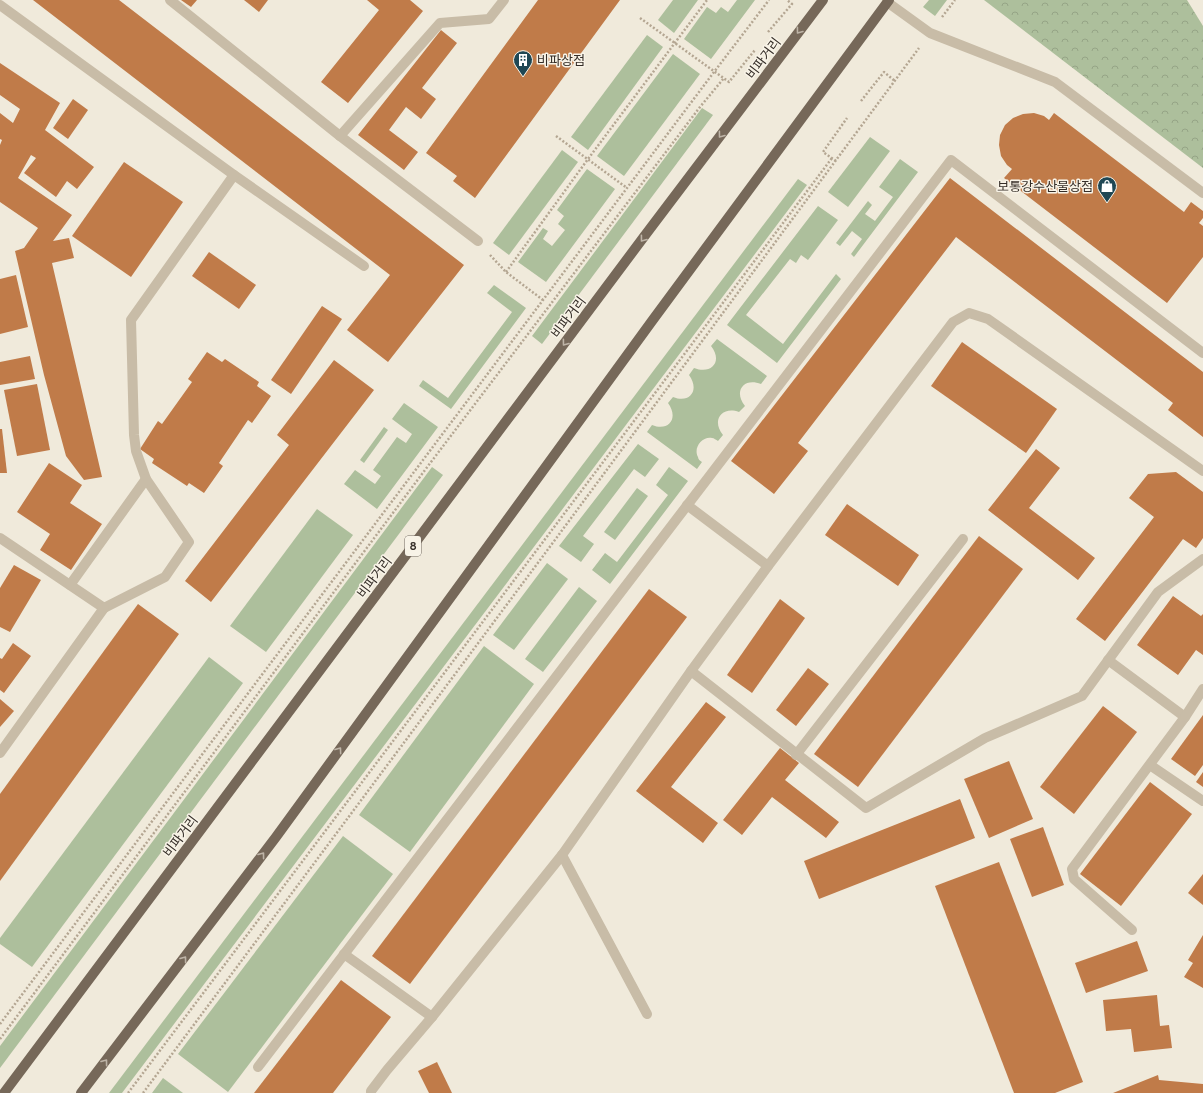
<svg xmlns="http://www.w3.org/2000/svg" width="1203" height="1093" font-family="Cabin,'Noto Sans KR',sans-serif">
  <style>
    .grass { fill: #adbf9c }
    .forest { fill: url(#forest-crowns) }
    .building { fill: #c07b49 }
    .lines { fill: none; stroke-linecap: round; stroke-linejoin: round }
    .path { stroke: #b4a692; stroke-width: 2.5; stroke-dasharray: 2 2; stroke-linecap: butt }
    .minor { stroke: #c8bca7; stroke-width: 10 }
    .tertiary { stroke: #c8bca7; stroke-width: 10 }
    .primary { stroke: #766859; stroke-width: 10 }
    .oneway { stroke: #beb4a7 }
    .labels { text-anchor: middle; stroke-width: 3; stroke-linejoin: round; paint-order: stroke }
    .shield { fill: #f8f3e7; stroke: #706961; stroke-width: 1 }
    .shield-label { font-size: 12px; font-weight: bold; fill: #352e28 }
    .street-label { font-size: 13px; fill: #352e28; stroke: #f8f3e7 }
    .poi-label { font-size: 13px; fill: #352e28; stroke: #f8f3e7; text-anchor: start }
  </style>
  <defs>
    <pattern id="forest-crowns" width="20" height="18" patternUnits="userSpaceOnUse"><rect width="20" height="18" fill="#adbf9c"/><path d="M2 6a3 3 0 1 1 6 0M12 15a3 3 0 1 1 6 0" fill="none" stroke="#95a486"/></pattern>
  </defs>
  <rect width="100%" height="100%" fill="#f0eadb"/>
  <!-- grass -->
  <g class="grass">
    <polygon points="673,0 698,0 674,33 658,20"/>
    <polygon points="737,0 755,0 711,59 684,39 707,7 716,13 721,7 728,12"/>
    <polygon points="929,0 947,0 935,16 923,7"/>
    <polygon points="647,35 663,47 588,150 571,137"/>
    <polygon points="673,54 700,74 624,176 597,156"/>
    <polygon points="702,108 713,115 542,344 532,336"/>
    <polygon points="870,137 890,151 848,207 828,192"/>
    <polygon points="562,150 578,162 509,255 493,243"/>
    <polygon points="900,159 918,172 854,257 851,254 862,239 852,231 840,246 836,243 868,201 872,205 865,214 875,221 893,197 879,187"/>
    <polygon points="587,169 615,189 546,282 518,262 543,228 548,231 543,239 552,246 565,230 558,224 564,216 557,210"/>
    <polygon points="798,179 807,185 122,1093 109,1093"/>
    <polygon points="818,206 838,220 808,260 801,255 796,263 790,259 746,315 783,344 836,274 841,279 777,363 727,325"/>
    <polygon points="494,285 526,308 451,409 419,386 423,380 448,398 512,312 487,293"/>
    <path d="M717,339L767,376L761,384C744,377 733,391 745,406L739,412C722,406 711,420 723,435L718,441C716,440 714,438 712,438C702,436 693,448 698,457C698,459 700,461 702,462L697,469L647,432L652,425C669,432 679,418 668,403L673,397C690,404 700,390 689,375L694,368C712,375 723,361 711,346Z"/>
    <polygon points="404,403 438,427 377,509 344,484 355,470 375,484 381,476 373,470 397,437 406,443 412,434 392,419"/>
    <polygon points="384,427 388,430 364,463 360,460"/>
    <polygon points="638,444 659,459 645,477 634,469 583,536 594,544 581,562 559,546"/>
    <polygon points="432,467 443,475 0,1068 0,1046"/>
    <polygon points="669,467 688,481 610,584 592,570 605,553 617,562 668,495 656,485"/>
    <polygon points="637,488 648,496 615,540 604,532"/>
    <polygon points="317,509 353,535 266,652 230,626"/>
    <polygon points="547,563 568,579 514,650 493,635"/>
    <polygon points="579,587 597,601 543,672 525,659"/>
    <polygon points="484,646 534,684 410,852 359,815"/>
    <polygon points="209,657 243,683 32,967 0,944 0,938"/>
    <polygon points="343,836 393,874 228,1092 178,1054"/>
    <polygon points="163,1078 183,1093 152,1093"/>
  </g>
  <!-- forest -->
  <polygon class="forest" points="984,0 1187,0 1203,26 1203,168"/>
  <!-- building -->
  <g class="building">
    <polygon points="33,0 119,0 464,265 388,362 347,330 390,275"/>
    <polygon points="181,0 197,0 191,7"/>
    <polygon points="244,0 268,0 259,12"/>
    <polygon points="367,0 410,0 423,11 348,103 321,82 379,10"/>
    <polygon points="538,0 620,0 475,198 453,181 457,176 426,153"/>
    <polygon points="441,30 457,43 422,88 436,99 421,119 406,107 389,130 418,152 404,170 358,135"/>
    <polygon points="0,63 60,103 45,130 94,167 77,189 67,181 56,197 24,173 36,158 31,155 18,178 72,215 53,241 69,238 74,258 52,263 102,477 84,480 66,456 44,375 15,251 24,248 38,228 0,202 0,145 2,140 0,139 0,113 13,123 20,109 0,95"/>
    <polygon points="73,99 88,110 68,139 53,128"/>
    <polygon points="1034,113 1044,116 1049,120 1054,113 1184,212 1191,202 1203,211 1203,218 1199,223 1203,226 1203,257 1167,303 1004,178 1012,169 1007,165 1001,156 999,145 1000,135 1005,125 1013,118 1023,114"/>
    <polygon points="124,162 183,202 131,277 72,236"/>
    <polygon points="950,178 1203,372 1203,437 1168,410 1173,403 956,237 798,443 808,451 774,494 731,461"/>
    <polygon points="209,252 256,285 239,309 192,276"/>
    <polygon points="16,275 28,327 0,334 0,279"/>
    <polygon points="322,306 342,319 291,394 271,380"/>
    <polygon points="962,342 1057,409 1026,453 931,386"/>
    <polygon points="207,352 222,362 225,359 259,382 257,386 271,396 252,423 248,420 219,463 223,466 204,493 189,483 187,486 152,463 154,459 140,449 158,421 162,424 192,382 188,379"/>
    <polygon points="30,356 35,379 0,385 0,362"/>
    <polygon points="334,360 374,390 211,602 185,581 289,445 277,435"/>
    <polygon points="37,384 50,450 17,456 4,390"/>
    <polygon points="0,429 2,429 7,473 0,473"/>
    <polygon points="1036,449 1060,468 1029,508 1095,558 1078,580 988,510"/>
    <polygon points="49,463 82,485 70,503 102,524 71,570 40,550 50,534 17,512"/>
    <polygon points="1176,472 1203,492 1203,538 1196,548 1183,539 1105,641 1076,619 1154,517 1129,498 1148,474"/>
    <polygon points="847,504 919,555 898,586 825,535"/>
    <polygon points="979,536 1023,569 858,787 814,754"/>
    <polygon points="14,565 41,580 10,632 0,627 0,588"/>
    <polygon points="649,589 687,617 410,984 372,956"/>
    <polygon points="1173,596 1201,616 1203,614 1203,655 1196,650 1178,675 1137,645"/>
    <polygon points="780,599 805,618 752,693 727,675"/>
    <polygon points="138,604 179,634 0,881 0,794"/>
    <polygon points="13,643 31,656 4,693 0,690 0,658 2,659"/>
    <polygon points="808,668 829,684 796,726 776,710"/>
    <polygon points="0,699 14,711 0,727"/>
    <polygon points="706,702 726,717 671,787 718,823 703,843 636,791"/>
    <polygon points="1103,706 1137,732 1074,814 1040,787"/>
    <polygon points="1203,715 1203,765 1195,776 1171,759"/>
    <polygon points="780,748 799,763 785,780 839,822 826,838 772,797 742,835 723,820"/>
    <polygon points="1009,761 1033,819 989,838 964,779"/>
    <polygon points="1203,772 1203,787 1196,782"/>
    <polygon points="1150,782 1192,814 1121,906 1080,874"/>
    <polygon points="960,799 975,838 819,899 804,861"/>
    <polygon points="1043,827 1064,885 1032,897 1010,839"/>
    <polygon points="999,862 1083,1082 1055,1093 1014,1093 935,886"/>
    <polygon points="1203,874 1203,905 1188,893"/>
    <polygon points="1203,935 1203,988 1184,977 1193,963 1188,960"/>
    <polygon points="1137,941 1148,971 1086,993 1075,963"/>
    <polygon points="341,980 391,1017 333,1093 254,1093"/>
    <polygon points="1157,995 1160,1026 1169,1025 1172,1048 1134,1052 1131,1029 1106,1031 1103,1000"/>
    <polygon points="437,1062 452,1093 429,1093 418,1071"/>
    <polygon points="1158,1075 1159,1080 1203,1084 1203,1093 1113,1093"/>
  </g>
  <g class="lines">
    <!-- path -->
    <g class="path">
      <polyline points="942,17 955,0"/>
      <polyline points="640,18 729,82 755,50"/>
      <polyline points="768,32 792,4 787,0"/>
      <polyline points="861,101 884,72 895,81"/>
      <polyline points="556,136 627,188"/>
      <polyline points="836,161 823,152 847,118"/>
      <polyline points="490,255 506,272 543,300"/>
      <polyline points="506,272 588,159 707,0"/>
      <polyline points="0,1024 714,72 769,0"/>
      <polyline points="0,1039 428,466 700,107 724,78"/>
      <polyline points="128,1093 832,158"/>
      <polyline points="143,1093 546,552 919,48"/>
    </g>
    <!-- minor -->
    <g class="minor">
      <polyline points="170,0 340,136 478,241"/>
      <polyline points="0,5 234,175 364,266"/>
      <polyline points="340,136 440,23 489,19 504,0"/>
      <polyline points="687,505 768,566"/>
      <polyline points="0,538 104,608 165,577 189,542 146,479 136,451 134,435 131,320 234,175"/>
      <polyline points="70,585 146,479"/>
      <polyline points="1108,660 1185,717 1072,869 1074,879 1132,930"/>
      <polyline points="691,671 866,808 985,738 1082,696 1158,592 1203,559"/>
      <polyline points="1185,717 1203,689"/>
      <polyline points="0,753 104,608"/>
      <polyline points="796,755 963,539"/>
      <polyline points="1150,765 1203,801"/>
      <polyline points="562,855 647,1014"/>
      <polyline points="344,954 432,1017"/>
      <polyline points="258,1067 951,160 1203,353"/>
      <polyline points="371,1093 371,1091 387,1070 432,1017 562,855 691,671 768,566 953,322 969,313 988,319 1203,471"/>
    </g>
    <!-- tertiary -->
    <polyline class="tertiary" points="887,2 930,33 1055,82 1203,193"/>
    <!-- primary -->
    <g class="primary">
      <polyline points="4,1093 643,238 823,0"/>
      <polyline points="81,1093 276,837 652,321 889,0"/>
    </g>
  </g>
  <!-- one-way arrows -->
  <defs><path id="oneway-chevron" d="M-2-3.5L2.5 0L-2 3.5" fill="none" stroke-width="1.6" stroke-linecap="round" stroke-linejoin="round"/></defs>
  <g class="oneway">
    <use href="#oneway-chevron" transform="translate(799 31) rotate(127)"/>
    <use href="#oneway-chevron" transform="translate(721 135) rotate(127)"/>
    <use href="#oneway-chevron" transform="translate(643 239) rotate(127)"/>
    <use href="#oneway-chevron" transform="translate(565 343) rotate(127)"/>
    <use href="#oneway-chevron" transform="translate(339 750) rotate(-54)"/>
    <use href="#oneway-chevron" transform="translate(262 855) rotate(-53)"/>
    <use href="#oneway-chevron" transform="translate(184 959) rotate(-53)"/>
    <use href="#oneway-chevron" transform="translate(105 1062) rotate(-53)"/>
  </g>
  <!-- icons -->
  <defs>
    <g id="building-pin" transform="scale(1)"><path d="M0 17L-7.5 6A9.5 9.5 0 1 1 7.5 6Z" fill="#1f4754" stroke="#f8f3e7"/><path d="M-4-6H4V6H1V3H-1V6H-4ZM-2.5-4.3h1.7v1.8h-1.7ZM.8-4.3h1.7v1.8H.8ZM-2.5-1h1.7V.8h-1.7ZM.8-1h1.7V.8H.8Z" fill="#fff"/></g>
    <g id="shop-pin" transform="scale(1)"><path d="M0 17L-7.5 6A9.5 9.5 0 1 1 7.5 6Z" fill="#1f4754" stroke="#f8f3e7"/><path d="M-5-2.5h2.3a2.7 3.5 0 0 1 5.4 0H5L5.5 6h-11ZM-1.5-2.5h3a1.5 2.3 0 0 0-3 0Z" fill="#fff"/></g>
  </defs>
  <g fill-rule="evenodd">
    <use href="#building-pin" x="523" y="60"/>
    <use href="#shop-pin" x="1107" y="186"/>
  </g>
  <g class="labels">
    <!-- shield labels -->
    <rect class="shield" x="405" y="536" width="16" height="20" rx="3"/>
    <g class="shield-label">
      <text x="413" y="550">8</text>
    </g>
    <!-- street labels -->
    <g class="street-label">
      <text transform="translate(763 58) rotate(-53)" y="5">비파거리</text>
      <text transform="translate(568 317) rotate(-53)" y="5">비파거리</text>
      <text transform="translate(374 577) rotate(-53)" y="5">비파거리</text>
      <text transform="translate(180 836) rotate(-53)" y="5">비파거리</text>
    </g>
    <!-- poi labels -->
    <g class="poi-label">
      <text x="537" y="65">비파상점</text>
      <text x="1093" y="191" text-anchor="end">보통강수산물상점</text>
    </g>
  </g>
</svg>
